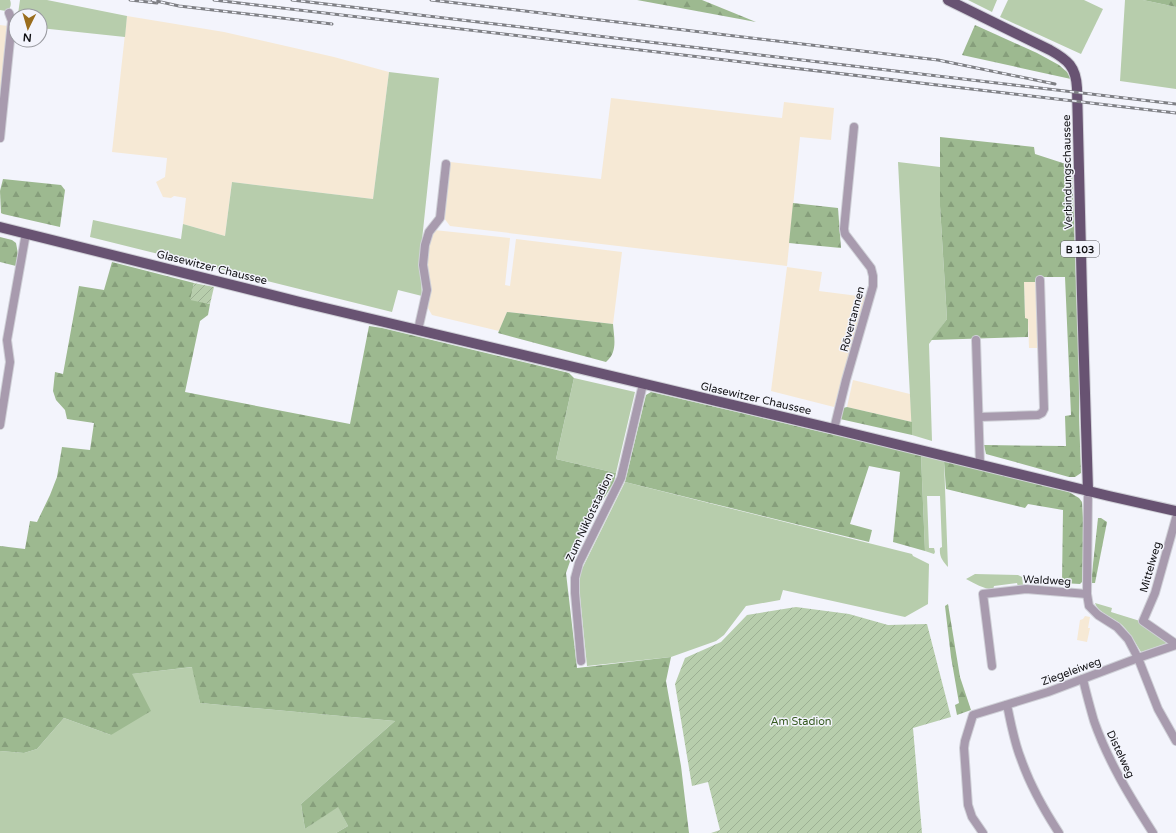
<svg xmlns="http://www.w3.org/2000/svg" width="1176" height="833" font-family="'Varela Round',sans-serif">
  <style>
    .industrial { fill: #f6e9d5 }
    .grass { fill: #b7cdac }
    .forest { fill: url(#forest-firs) }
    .garden { fill: url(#garden-furrows) }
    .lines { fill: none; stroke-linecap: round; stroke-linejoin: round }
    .minor-casing { stroke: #cfd0d7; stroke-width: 10 }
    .major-casing { stroke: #cfd0d7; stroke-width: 12 }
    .minor { stroke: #a89bae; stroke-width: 8 }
    .major { stroke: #685372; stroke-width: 10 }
    .rail-casing { stroke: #7e7f84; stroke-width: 3 }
    .rail { stroke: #f3f4fc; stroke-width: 1.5; stroke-dasharray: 4.5; stroke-linecap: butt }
    .labels { text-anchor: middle; stroke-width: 3; stroke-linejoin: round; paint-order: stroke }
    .shield { fill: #f3f4fc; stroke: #56565a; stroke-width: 1 }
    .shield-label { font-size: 10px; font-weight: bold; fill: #121215 }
    .street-label { font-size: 11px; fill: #121215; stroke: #f3f4fc }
    .park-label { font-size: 11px; fill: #355920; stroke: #f3f4fc }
  </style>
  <defs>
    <pattern id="forest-firs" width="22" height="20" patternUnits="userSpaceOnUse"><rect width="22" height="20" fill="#9db990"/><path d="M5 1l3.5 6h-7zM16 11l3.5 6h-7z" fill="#869e7b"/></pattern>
    <pattern id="garden-furrows" width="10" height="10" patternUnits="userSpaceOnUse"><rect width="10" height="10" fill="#b7cdac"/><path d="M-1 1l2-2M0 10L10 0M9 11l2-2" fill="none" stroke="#9caf93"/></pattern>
  </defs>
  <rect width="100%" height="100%" fill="#f3f4fc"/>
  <!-- industrial -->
  <g class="industrial">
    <polygon points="127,16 224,32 334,57 389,72 373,199 232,182 225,236 183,224 186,198 174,196 171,198 163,197 156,182 165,177 167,158 112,152"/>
    <polygon points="0,25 8,26 0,94"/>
    <polygon points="611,98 782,118 784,102 834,108 831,140 800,137 787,266 450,226 444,218 450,162 601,179"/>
    <polygon points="434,230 510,238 505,285 510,286 516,239 622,252 613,324 507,312 499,331 432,315 428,308 430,291 427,268 430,238"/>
    <polygon points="787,267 822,272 819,291 866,297 834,407 771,391"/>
    <polygon points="1024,282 1037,282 1039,348 1029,348 1028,319 1025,319"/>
    <polygon points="853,380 910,394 912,422 847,407"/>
    <polygon points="1085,616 1090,617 1088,628 1090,628 1087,642 1077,640 1080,620 1083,619"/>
  </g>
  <!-- grass -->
  <g class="grass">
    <path d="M0,0H10C12,5 10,9 6,11L0,10Z"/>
    <polygon points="20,0 47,0 127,16 125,37 40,28 40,16 16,16 16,25 14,25 15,14 18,14"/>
    <polygon points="968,0 997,0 992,12"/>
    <polygon points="1008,0 1084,0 1103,9 1081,54 1000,17"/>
    <polygon points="1125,0 1143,0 1176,7 1176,89 1120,81"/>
    <polygon points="389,72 439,78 420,259 422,296 398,290 392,312 90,237 93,220 181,239 183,224 225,236 232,182 373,199"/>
    <polygon points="898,162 940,167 940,206 947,319 929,344 932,441 912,435"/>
    <polygon points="574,378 635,392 616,473 556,459"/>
    <path d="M921,455L944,461L948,567C943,561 939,557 940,548L942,547L940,496H927L929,548H934L935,552L934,554L925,551Z"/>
    <polygon points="625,482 912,554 913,556 929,564 928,604 905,617 783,590 780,600 746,606 724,635 716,641 671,657 587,666 578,577"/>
    <path d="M975,574L1018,575L1022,577L1023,585L1018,587L1017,583L994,586L993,590C983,588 975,584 966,579Z"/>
    <path d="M1095,603L1112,608L1111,612L1140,621V624L1168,643L1141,652C1135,642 1130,633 1122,625C1114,618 1098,613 1095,603Z"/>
    <polygon points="193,667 200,703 395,721 301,804 305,829 338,806 348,826 336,833 0,833 0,751 24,753 37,749 64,718 111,735 131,674"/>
  </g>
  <!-- forest -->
  <g class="forest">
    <polygon points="637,0 702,0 756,22"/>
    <polygon points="1143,0 1176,0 1176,7"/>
    <polygon points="975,25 1037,53 1059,65 1067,72 1071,79 962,55"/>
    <polygon points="940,137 1034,147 1035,154 1072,166 1079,367 1079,416 1081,473 1075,477 1069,477 986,454 984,445 1066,446 1065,416 1071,415 1065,277 1038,277 1037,282 1024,282 1025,318 1028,319 1028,337 931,340 947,319 940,206"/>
    <polygon points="3,179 61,185 65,190 60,227 3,214 1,213 0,191"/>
    <polygon points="793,203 838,208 841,248 789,243"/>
    <polygon points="0,237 12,240 16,243 18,254 16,266 0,262"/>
    <polygon points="112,262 194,283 191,299 210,304 208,315 200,321 185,392 350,424 369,326 382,328 569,373 574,378 556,459 616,473 614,482 576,544 566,573 577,668 671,657 666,681 681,766 689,833 336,833 348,826 338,807 305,829 301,804 395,721 200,703 192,667 132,674 151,711 111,735 64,718 37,749 24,753 0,751 0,546 25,549 30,521 37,522 50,495 57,477 62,447 90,450 94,423 67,419 65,410 56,400 53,391 55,372 63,374 79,286 104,290"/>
    <path d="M507,312L613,324C614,338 618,352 606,362L498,333Z"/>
    <polygon points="651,392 921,455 925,551 893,542 900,472 869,466 850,524 872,530 869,542 625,482 646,395"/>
    <polygon points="847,407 912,422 912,435 840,419 843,408"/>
    <polygon points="944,461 1069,492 1079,498 1082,502 1084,534 1082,582 1080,584 1062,583 1063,510 1028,504 1025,508 946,489"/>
    <polygon points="1098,518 1101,518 1107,522 1095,583 1091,583"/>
    <polygon points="948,604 960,677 971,710 957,715 955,705 959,703 951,657 945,606"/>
  </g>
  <!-- garden -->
  <g class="garden">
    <polygon points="194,283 214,287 210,304 190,300"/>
    <polygon points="796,607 849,614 888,625 927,624 951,717 913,728 922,833 711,833 720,830 708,782 692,786 675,684 685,658 721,642 747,615"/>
  </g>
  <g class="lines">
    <!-- minor casing -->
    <g class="minor-casing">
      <g id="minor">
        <polyline points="0,138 12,21 9,13"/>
        <polyline points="418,330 427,290 423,265 425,245 429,232 440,218 446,164"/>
        <polyline points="976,340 980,465"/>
        <polyline points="979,417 1038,415 1042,413 1044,409 1040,280"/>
        <polyline points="0,425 10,362 7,340 26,233"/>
        <polyline points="834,429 846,380 873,286 873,276 871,268 845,234 844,229 854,127"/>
        <polyline points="1088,491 1087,594 1089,606 1098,615 1117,627 1128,639 1138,658 1158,709 1176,741"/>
        <polyline points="1176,518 1155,593 1143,621 1176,644"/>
        <polyline points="581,661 575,593 575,578 579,563 621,478 643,384"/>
        <polyline points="992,666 983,594 1026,589 1087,594"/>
        <path d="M1083,679C1086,693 1090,707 1094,721C1108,761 1130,797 1153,833"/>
        <path d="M1007,705C1011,723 1014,742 1021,759C1030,785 1044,810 1059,833"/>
        <polyline points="983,833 972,817 968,805 964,748 965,741 973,715 1048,692 1138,658 1176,645"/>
      </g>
    </g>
    <!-- major casing -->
    <g class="major-casing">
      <g id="major">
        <path d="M948,0L1050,50C1068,60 1076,67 1077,88L1082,295L1088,491"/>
        <polyline points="0,227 300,302 834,429 1109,496 1176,511"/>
      </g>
    </g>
    <!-- minor -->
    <use href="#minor" class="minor"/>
    <!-- major -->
    <use href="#major" class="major"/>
    <!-- rail casing -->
    <g class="rail-casing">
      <g id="rail">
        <polyline points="130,0 157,3"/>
        <polyline points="152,0 179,6 332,24"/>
        <polyline points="214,0 1176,113"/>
        <polyline points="292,0 1176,104"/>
        <polyline points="431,0 938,60 1055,84"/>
      </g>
    </g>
    <!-- rail -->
    <use href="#rail" class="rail"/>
  </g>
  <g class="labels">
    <!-- shield labels -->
    <rect class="shield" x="1061" y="241" width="38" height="16" rx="3"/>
    <g class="shield-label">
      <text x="1080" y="253">B 103</text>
    </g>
    <!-- street labels -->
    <g class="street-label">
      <text transform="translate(1067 172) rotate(-91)" y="4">Verbindungschaussee</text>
      <text transform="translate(212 267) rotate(14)" y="4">Glasewitzer Chaussee</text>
      <text transform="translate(852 319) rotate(-75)" y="4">Rövertannen</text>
      <text transform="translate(756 398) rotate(13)" y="4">Glasewitzer Chaussee</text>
      <text transform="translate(589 517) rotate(-65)" y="4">Zum Niklotstadion</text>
      <text transform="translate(1150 567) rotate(-74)" y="4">Mittelweg</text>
      <text transform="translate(1047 580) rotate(3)" y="4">Waldweg</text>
      <text transform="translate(1071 671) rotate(-20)" y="4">Ziegeleiweg</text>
      <text transform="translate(1121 754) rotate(65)" y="4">Distelweg</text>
    </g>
    <!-- park labels -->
    <g class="park-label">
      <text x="801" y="725">Am Stadion</text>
    </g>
  </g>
  <!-- north arrow -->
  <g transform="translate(28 28) rotate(185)"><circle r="19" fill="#f3f4fc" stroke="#999aa0"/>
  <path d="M0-3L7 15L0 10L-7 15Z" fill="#9a6d1d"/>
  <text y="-6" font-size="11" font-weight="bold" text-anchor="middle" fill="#121215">N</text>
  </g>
</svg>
